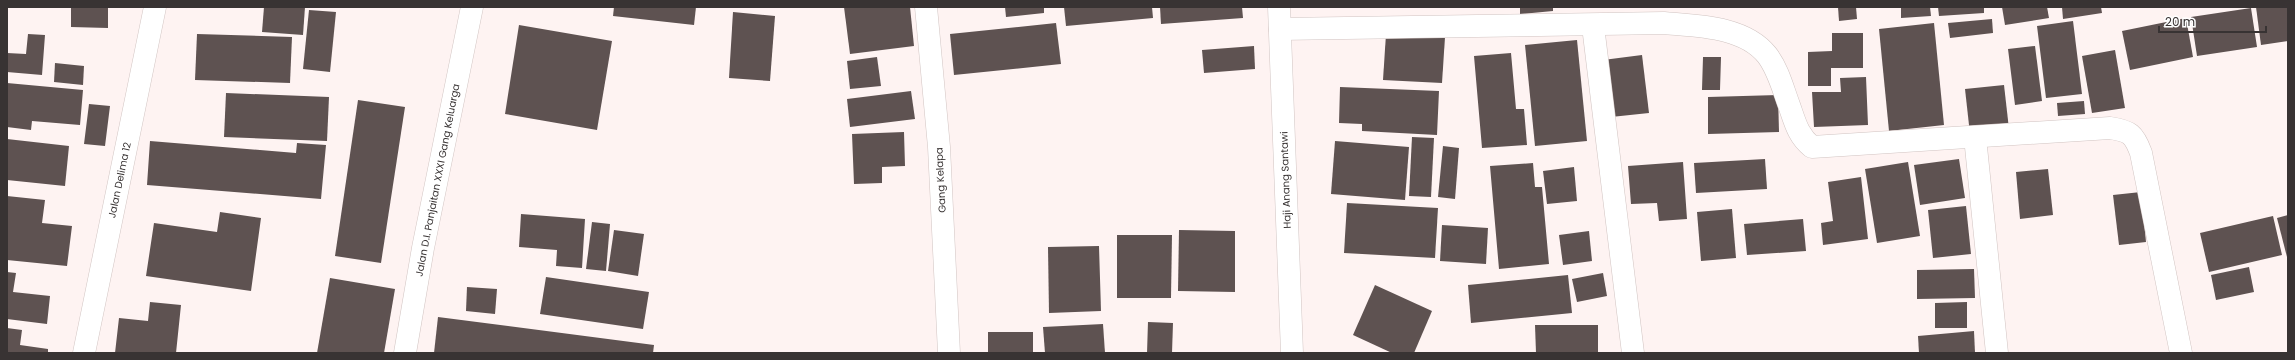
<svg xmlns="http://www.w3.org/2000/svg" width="2295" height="360" font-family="Poppins,sans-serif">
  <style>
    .building { fill: #5e5251 }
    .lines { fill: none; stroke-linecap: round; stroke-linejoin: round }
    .street-casing { stroke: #d1c4c2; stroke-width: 23 }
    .street { stroke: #fff; stroke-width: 22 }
    .labels { text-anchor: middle; stroke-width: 4; stroke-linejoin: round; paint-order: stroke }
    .street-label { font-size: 10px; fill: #383333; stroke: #fff }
  </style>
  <rect width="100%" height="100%" fill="#fef3f2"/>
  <!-- building -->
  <g class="building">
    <polygon points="71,7 108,7 108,28 71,27"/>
    <polygon points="264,7 305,7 303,35 262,32"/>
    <polygon points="614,7 696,7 694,25 613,16"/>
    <polygon points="844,7 910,7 914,46 850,54"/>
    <polygon points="1005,7 1044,7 1044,13 1006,17"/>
    <polygon points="1064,7 1152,7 1153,18 1066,26"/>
    <polygon points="1160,7 1242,7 1243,18 1161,24"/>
    <polygon points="1520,7 1553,7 1553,11 1520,14"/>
    <polygon points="1838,7 1856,7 1857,19 1839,21"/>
    <polygon points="1901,7 1930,7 1931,16 1901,18"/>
    <polygon points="1938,7 1984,7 1984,13 1939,16"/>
    <polygon points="2002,7 2047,7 2049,18 2005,25"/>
    <polygon points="2062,7 2101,7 2102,13 2063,19"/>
    <polygon points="2256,7 2288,7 2288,41 2261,45"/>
    <polygon points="2251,8 2257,47 2197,56 2191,17"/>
    <polygon points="309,10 336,12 330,72 303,69"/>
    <polygon points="733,12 775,16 770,81 729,78"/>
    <polygon points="2186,18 2193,57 2130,70 2122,31"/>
    <polygon points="1992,19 1993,33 1950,38 1948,23"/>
    <polygon points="2073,21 2082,94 2046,98 2037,26"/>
    <polygon points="1056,23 1061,64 954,75 950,34"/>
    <polygon points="1934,23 1944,125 1889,131 1879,29"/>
    <polygon points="519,25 612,41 597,130 505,114"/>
    <polygon points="1832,33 1863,33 1863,68 1831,68 1831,86 1808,86 1808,52 1832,51"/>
    <polygon points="28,34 45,35 42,75 7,72 7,53 26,54"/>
    <polygon points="197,34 292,37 290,83 195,80"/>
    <polygon points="1386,34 1445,37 1442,83 1383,80"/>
    <polygon points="1577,40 1587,141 1535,146 1525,45"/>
    <polygon points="1254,46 1255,69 1204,73 1202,50"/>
    <polygon points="2035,46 2042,101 2015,105 2008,49"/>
    <polygon points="2115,50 2125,108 2092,113 2082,56"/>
    <polygon points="1511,53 1516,109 1524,109 1527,145 1482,148 1474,56"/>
    <polygon points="1642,55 1649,113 1611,117 1603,60"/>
    <polygon points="877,57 881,86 850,89 847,61"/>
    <polygon points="1703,57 1721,57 1720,90 1702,90"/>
    <polygon points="55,63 84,66 83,85 54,82"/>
    <polygon points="1866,77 1868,125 1814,127 1812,92 1841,92 1840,78"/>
    <polygon points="7,83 83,90 80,125 32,121 31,130 7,127"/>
    <polygon points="2004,85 2009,129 1970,134 1965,89"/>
    <polygon points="1340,87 1439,91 1437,135 1362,131 1362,124 1339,123"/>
    <polygon points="911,91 915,119 850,127 847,99"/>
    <polygon points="226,93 329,97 327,141 224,137"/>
    <polygon points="1778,95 1779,132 1708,134 1708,97"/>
    <polygon points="358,100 405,107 381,263 335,256"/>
    <polygon points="2084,101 2085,114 2058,116 2057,103"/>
    <polygon points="89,104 110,106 105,146 84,144"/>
    <polygon points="904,132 905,166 882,167 882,183 854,184 852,134"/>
    <polygon points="1412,137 1434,138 1431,197 1409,196"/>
    <polygon points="7,139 69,146 65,186 7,180"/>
    <polygon points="150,141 296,153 297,143 326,145 321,199 147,185"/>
    <polygon points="1335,141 1409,147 1405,200 1331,194"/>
    <polygon points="1443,146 1459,148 1455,199 1438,197"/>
    <polygon points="1765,159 1767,189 1696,193 1694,163"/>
    <polygon points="1959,159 1965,198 1920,205 1914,165"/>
    <polygon points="1683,162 1687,219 1659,221 1657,203 1631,204 1628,166"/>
    <polygon points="1908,162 1920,236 1877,243 1865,169"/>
    <polygon points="1533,163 1535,187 1542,187 1549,264 1499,269 1490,166"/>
    <polygon points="1574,167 1577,201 1547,204 1543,171"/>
    <polygon points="2048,169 2053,215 2020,219 2016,172"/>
    <polygon points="1861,177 1868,239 1823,245 1821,223 1833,221 1828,182"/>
    <polygon points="2141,192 2146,242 2119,245 2113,195"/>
    <polygon points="7,196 45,200 42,223 72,226 67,266 7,260"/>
    <polygon points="1347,203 1438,208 1435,258 1344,253"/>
    <polygon points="1966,206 1971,254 1933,258 1928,210"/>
    <polygon points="1732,209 1736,258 1701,261 1697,212"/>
    <polygon points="220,212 261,218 251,291 146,276 154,223 217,232"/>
    <polygon points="521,214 585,219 582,268 556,266 557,250 519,247"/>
    <polygon points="2288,215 2288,257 2287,257 2277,218"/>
    <polygon points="2273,216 2282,255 2209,272 2200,233"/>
    <polygon points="1803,219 1806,251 1747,255 1744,224"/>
    <polygon points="592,222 610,224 606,271 586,269"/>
    <polygon points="1442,225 1488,228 1486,264 1440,261"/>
    <polygon points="614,230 644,234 638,276 608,271"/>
    <polygon points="1179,230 1235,231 1235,292 1178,291"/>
    <polygon points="1589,231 1592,261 1563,265 1559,235"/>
    <polygon points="1117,235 1172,235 1171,298 1117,298"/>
    <polygon points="1099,246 1101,311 1049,313 1048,247"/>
    <polygon points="2249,267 2254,292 2216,300 2211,275"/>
    <polygon points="1974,269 1975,298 1917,299 1917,270"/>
    <polygon points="7,272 16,273 13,292 50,296 47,324 7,319"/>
    <polygon points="1603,273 1607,296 1577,302 1572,279"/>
    <polygon points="1568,275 1572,313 1471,323 1468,285"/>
    <polygon points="546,277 649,292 643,329 540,314"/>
    <polygon points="330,278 395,289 384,353 317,353"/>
    <polygon points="1375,285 1432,311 1414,353 1392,353 1353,335"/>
    <polygon points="467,287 497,289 495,314 466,311"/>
    <polygon points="150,302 181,305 176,353 115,353 119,318 148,321"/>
    <polygon points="1967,302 1967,328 1935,328 1935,303"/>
    <polygon points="438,317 654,345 653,353 434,353"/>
    <polygon points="1148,322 1173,323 1172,353 1147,353"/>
    <polygon points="1103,324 1105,353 1045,353 1043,327"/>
    <polygon points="1535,325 1598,325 1598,353 1536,353"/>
    <polygon points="7,328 22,330 20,345 48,349 48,353 7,353"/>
    <polygon points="1974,331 1975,353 1919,353 1918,336"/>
    <rect x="988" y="332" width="45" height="21"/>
  </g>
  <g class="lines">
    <!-- street casing -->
    <g class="street-casing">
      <g id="street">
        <polyline points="926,7 939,147 949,353"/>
        <polyline points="1279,7 1292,353"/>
        <polyline points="1593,26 1633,353"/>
        <path d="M1280,29L1664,23C1697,26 1744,26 1767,55C1778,69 1783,89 1789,105C1795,122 1798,136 1812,147L2110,128C2130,131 2134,134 2141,153L2181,353"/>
        <polyline points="1975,137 1997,353"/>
        <polyline points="84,353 155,7"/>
        <polyline points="405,353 423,248 472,7"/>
      </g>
    </g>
    <!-- street -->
    <use href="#street" class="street"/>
  </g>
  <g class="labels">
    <!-- street labels -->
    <g class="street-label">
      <text transform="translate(119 180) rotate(-78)" y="4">Jalan Delima 12</text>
      <text transform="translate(437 180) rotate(-79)" y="4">Jalan D.I. Panjaitan XXXI Gang Keluarga</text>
      <text transform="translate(940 180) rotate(-93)" y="4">Gang Kelapa</text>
      <text transform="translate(1285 180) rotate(-92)" y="4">Haji Anang Santawi</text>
    </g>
  </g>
  <!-- border -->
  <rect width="2295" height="360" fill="none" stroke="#383333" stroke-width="16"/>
  <!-- scale -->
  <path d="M2159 26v6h107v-6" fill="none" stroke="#383333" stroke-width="2"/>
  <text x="2165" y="26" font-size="12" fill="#383333" stroke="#ffffff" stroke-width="3" paint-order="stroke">20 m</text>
</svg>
